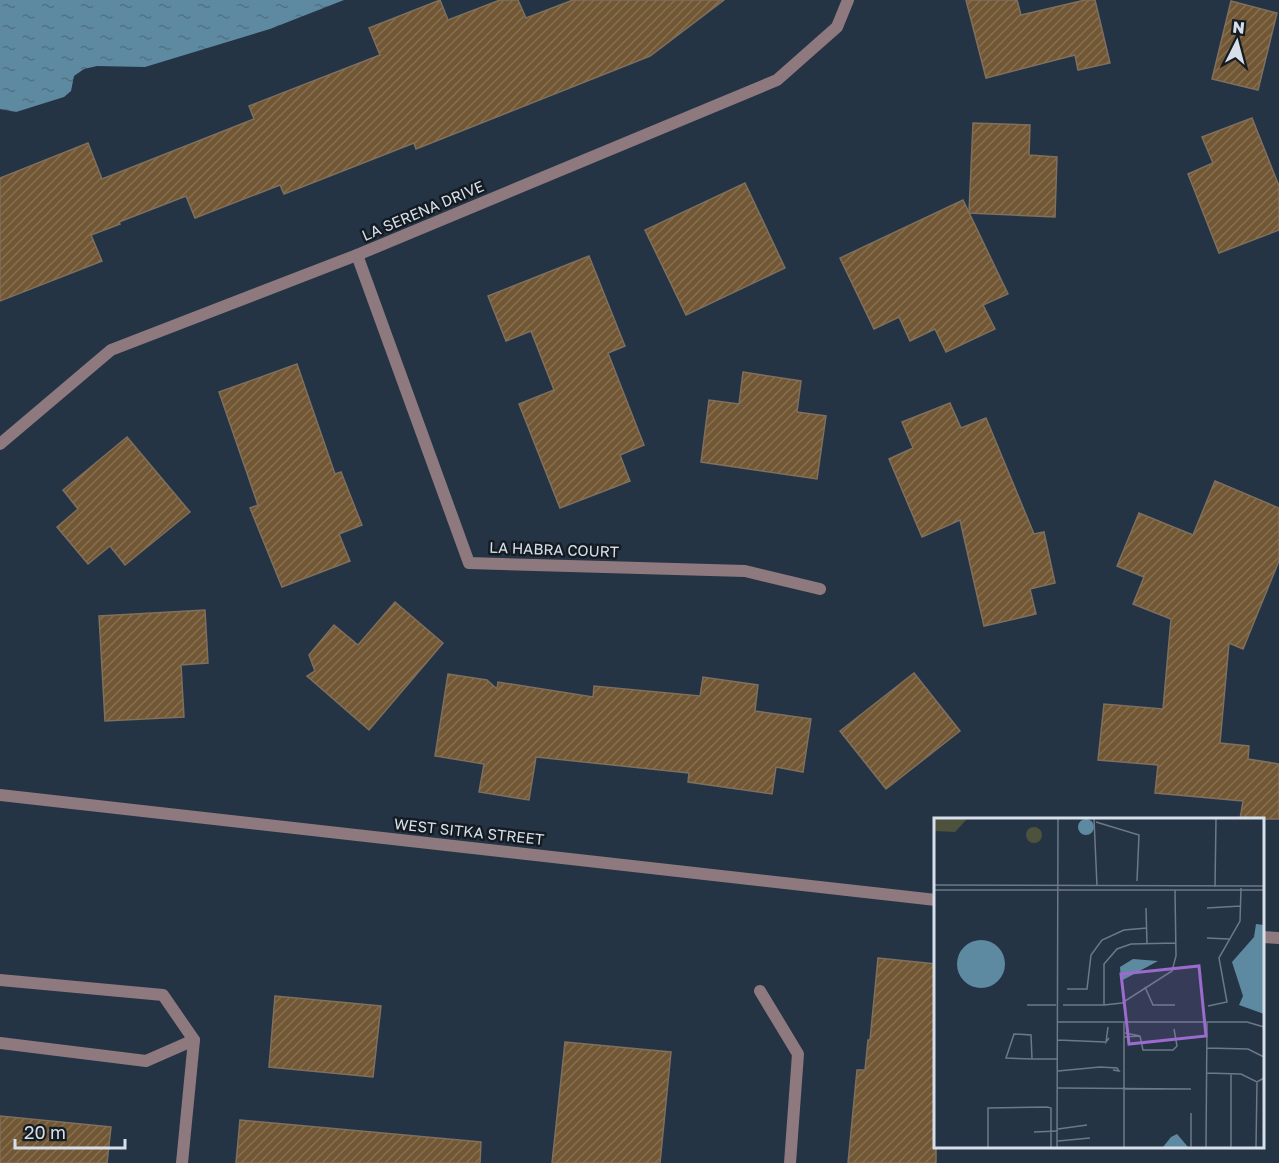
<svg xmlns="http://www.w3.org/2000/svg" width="1279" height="1163" font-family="'Golos Text',sans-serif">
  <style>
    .water { fill: url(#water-ripples) }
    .building { fill: url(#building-hatch); stroke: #7f6f5d; stroke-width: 1.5 }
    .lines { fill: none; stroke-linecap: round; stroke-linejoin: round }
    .minor { stroke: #8e797e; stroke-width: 12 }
    .labels { text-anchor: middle; stroke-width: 5; stroke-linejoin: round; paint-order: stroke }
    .street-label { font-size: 15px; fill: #d7e0ea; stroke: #141b22 }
    .inset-road { fill: none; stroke: #6c7986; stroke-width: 1.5 }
    .view { fill: #9b6bce; fill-opacity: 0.15; stroke: #9b6bce; stroke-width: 3 }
    .inset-edge { fill: none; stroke: #d7e0ea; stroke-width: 3 }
  </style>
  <defs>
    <pattern id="water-ripples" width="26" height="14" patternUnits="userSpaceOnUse" patternTransform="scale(1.5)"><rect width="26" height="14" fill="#5d8aa1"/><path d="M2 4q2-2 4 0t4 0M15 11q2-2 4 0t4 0" fill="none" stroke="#537181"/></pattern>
    <pattern id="building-hatch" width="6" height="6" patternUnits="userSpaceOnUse" patternTransform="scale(1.5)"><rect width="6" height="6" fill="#725735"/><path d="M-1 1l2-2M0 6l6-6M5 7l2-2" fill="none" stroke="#856f52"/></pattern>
  </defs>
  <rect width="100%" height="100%" fill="#253444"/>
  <!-- water -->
  <polygon class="water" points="0,0 344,0 270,29 145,67 97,66 84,69 74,76 71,91 64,97 16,112 0,109"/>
  <!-- building -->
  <g class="building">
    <polygon points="440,0 448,20 500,0 518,0 526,18 573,0 724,0 650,56 416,149 414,143 284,194 280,185 195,218 186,196 119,222 120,224 91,235 102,261 0,301 0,178 88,143 102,179 254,119 249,106 380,55 369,28"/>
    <polygon points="966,0 1017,0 1021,15 1085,0 1095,0 1110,63 1078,70 1075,55 986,78"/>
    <polygon points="1231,1 1277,13 1258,90 1212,79"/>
    <polygon points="1252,118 1279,186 1279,230 1219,253 1188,174 1213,163 1202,137"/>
    <polygon points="973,123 1030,125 1029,155 1057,157 1055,217 969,213"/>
    <polygon points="745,183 785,268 686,315 645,230"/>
    <polygon points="963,200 1008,294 983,305 995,329 946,352 935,329 910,341 899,317 874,329 840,258"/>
    <polygon points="589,256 625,346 608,353 644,445 620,455 630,481 560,508 519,404 554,390 531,331 506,341 488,296"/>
    <polygon points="297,364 335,474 341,472 362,525 339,534 350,561 282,587 250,508 258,505 219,392"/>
    <polygon points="743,372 801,381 797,412 826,416 817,479 701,462 709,400 739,404"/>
    <polygon points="950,403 961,428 986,418 1034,534 1044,532 1055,583 1030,589 1036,614 984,626 960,520 922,537 889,459 913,448 902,422"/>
    <polygon points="127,437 190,512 125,565 110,546 88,564 57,527 78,509 63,490"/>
    <polygon points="1215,481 1279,508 1279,561 1243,649 1229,643 1220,743 1249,746 1248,759 1279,764 1279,819 1240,819 1243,801 1155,793 1158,765 1098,760 1104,704 1163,709 1171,619 1133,604 1144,577 1117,566 1139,513 1193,535"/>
    <polygon points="395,602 443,643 369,730 307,676 315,671 309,655 334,625 358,645"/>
    <polygon points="205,610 208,663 181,665 184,717 105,721 99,616"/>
    <polygon points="914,673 960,731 886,789 840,731"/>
    <polygon points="448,674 487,680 497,689 498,682 593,697 594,686 700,696 703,677 758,685 755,711 811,719 803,772 776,767 772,794 688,782 689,773 536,757 529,800 479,792 484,764 435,756"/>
    <polygon points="878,958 936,964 936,1163 848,1163 857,1070 865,1070 868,1040 870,1040"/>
    <polygon points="275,996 381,1006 373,1077 269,1067"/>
    <polygon points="565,1042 671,1052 660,1163 552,1163"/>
    <polygon points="0,1116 111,1127 107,1163 0,1163"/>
    <polygon points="240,1120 481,1142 480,1163 236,1163"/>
  </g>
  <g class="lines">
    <!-- minor -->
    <g class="minor">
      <polyline points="357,255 469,563 745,571 820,589"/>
      <polyline points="0,444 111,350 357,255 777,80 837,27 848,0"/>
      <polyline points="0,795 936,900"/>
      <polyline points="1262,937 1279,938"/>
      <polyline points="0,980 163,995 194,1040 146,1061 0,1043"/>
      <polyline points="760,991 798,1054 790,1163"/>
      <polyline points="182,1163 194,1040"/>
    </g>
  </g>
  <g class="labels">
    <!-- street labels -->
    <g class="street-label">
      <text transform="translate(423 211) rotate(-23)" y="5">LA SERENA DRIVE</text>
      <text transform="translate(554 550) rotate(2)" y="5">LA HABRA COURT</text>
      <text transform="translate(469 832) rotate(6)" y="5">WEST SITKA STREET</text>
    </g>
  </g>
  <!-- overview -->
  <g transform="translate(934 818)">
    <rect width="330" height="330" fill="#253444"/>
    <path d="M92 17a8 8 0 1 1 16 0a8 8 0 1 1-16 0Z" fill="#4c523c"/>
    <path d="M0,1H33L21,14L0,13Z" fill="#4c523c"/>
    <path d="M144 9a8 8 0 1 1 16 0a8 8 0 1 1-16 0ZM322,106L330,107V196L305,187L309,178L298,144L320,119ZM23 146a24 24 0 1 1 48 0a24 24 0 1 1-48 0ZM199,141L224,143L187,163L186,149ZM243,316L254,329H229L237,319Z" fill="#5d8aa1"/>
    <path class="inset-road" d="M160,1L163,68M162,4L205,17L203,63M0,67L330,68M281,69L282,1M0,72H330M212,90L213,126M273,90L307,88M273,120L295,121M211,169L219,187H241M133,171H153L157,137L168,122L190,112L213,110M93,187H122M129,187H170V146L183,131L197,126L242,125M170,187L188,185L238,153L242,138L241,72M274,188L293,184L285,140L306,103L307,70M124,204H313L330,209M174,209L172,224L175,220M206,218L209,232H239L243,228L240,211M190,219L206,218L191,215M124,222L171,224M273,230L314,231L330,239M98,241L97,217L80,216L72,240L98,241H124M124,253L166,249L183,250L185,253L179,252M272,255L307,256L323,264L330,260M297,256V329M124,270L257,271M124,311L153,307M100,314L124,313M124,323L156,320M54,329V290L113,289L117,290V329M123,329L124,1M190,329V204M257,329V295M272,329L273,205M322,329L323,264"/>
    <path class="view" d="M265,148L272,218L195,226L187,156Z"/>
    <rect width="330" height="330" class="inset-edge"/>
  </g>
  <!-- north arrow -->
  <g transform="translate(1237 42) rotate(6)" stroke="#141b22" stroke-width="4.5" paint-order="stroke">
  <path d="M0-4.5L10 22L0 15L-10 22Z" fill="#d7e0ea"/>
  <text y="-9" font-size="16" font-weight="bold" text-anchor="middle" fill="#d7e0ea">N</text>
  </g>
  <!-- scale -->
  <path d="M15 1139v9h110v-9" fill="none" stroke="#d7e0ea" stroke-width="3"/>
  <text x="24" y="1139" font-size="18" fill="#d7e0ea" stroke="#141b22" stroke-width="4.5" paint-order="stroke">20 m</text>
</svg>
